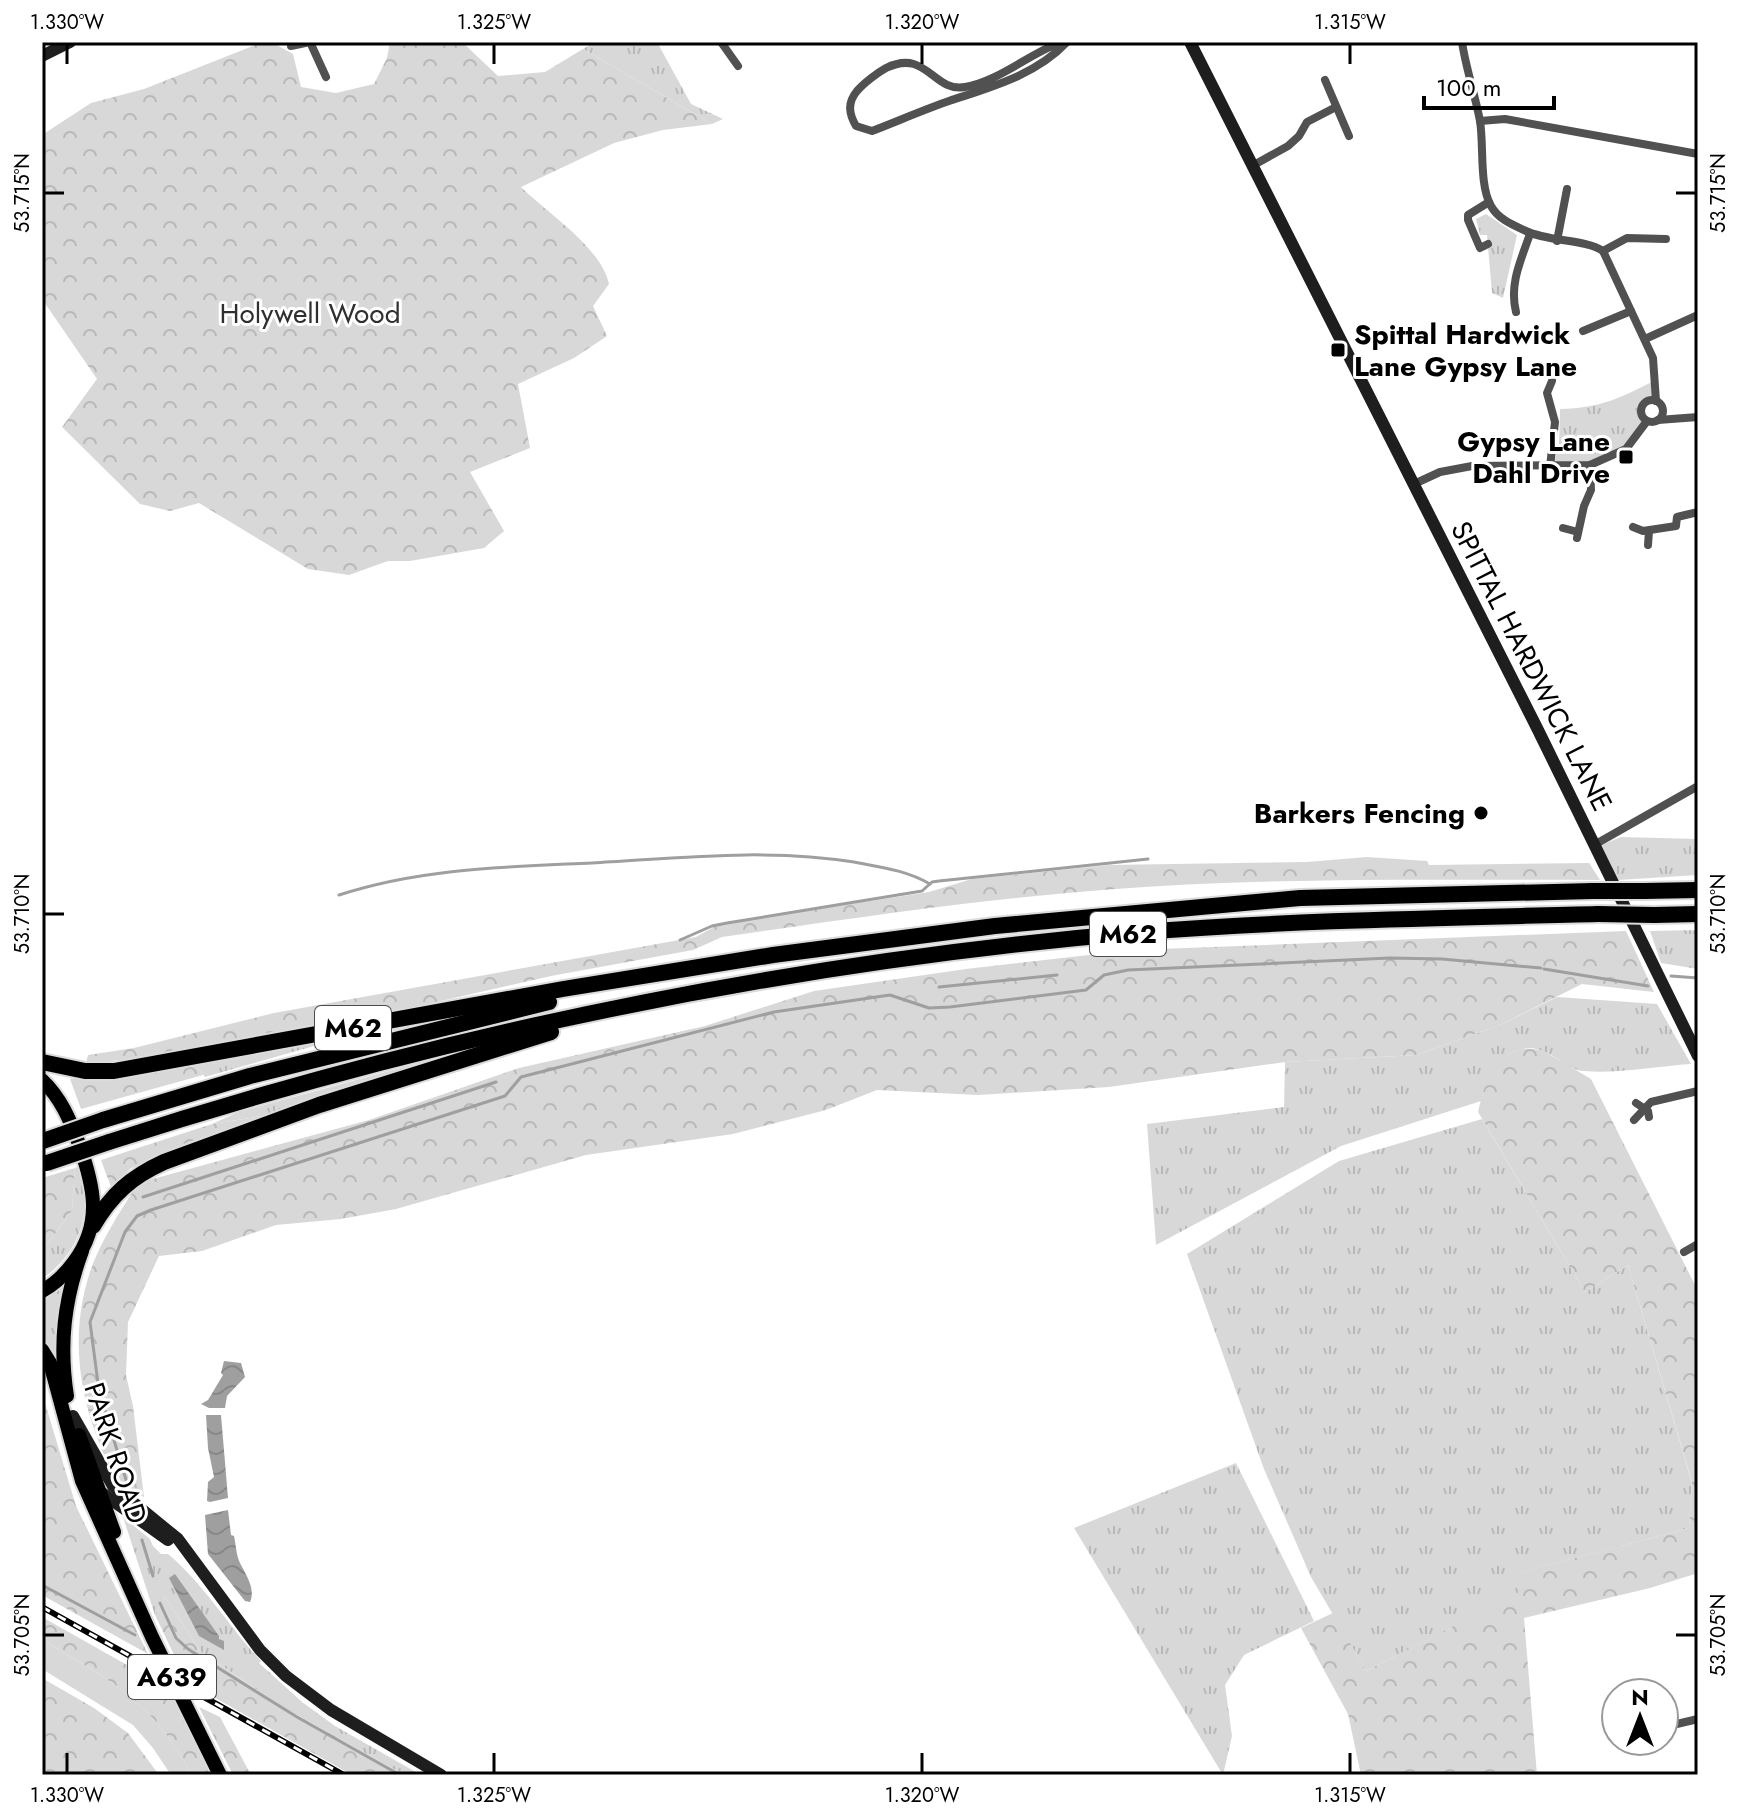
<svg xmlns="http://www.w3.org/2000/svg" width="1740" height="1817" font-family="Jost,sans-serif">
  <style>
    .grass { fill: url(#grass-tufts); fill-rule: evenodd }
    .forest { fill: url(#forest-crowns) }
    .garden { fill: #d8d8d8 }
    .water { fill: url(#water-waves) }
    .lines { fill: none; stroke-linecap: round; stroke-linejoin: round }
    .stream { stroke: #9f9f9f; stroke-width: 3 }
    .primary-casing { stroke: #dbdbdb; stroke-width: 18 }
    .highway-casing { stroke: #dbdbdb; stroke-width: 20 }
    .street { stroke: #515151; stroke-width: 8 }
    .secondary { stroke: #1e1e1e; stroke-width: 12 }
    .primary { stroke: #000; stroke-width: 14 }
    .highway { stroke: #000; stroke-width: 16 }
    .rail-casing { stroke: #000; stroke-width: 6 }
    .rail { stroke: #fff; stroke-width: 3; stroke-dasharray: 9; stroke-linecap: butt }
    .highway-bridge-casing { stroke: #dbdbdb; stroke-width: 20; stroke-linecap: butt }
    .highway-bridge { stroke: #000; stroke-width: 16 }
    .ticks { fill: none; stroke: #000; stroke-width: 3 }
    .poi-dot { fill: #000; stroke: #fff; stroke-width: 3 }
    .labels { text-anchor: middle; stroke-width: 6; stroke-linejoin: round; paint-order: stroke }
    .shield { fill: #fff; stroke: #4c4c4c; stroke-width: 2 }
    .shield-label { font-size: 26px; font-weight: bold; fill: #000 }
    .park-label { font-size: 28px; fill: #2f2f2f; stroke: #fff }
    .poi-label { font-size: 28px; font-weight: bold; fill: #000; stroke: #fff; text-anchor: end }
    .street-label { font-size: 28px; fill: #000; stroke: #fff }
    .neatline { fill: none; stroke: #000; stroke-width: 3 }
    .ticks-label { font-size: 20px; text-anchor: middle; fill: #000 }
  </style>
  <defs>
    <pattern id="grass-tufts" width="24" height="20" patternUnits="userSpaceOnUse" patternTransform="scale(2)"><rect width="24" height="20" fill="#d8d8d8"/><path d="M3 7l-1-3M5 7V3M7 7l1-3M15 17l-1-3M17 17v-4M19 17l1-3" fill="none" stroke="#b8b8b8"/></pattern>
    <pattern id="forest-crowns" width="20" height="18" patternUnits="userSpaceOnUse" patternTransform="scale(2)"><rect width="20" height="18" fill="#d8d8d8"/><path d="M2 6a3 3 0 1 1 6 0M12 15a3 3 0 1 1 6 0" fill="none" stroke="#b8b8b8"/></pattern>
    <pattern id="water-waves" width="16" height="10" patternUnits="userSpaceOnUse" patternTransform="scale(2)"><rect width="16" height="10" fill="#9f9f9f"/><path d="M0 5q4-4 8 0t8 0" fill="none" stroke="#878787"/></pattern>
  </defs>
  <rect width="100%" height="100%" fill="#fff"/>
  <!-- grass -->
  <g class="grass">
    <polygon points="595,42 657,42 691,104 723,119 712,124 583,49"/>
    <polygon points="1486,214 1517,235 1503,298 1492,293 1487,235 1480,235 1476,219"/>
    <path d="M1656,380V401H1648L1643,405L1642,416L1647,421C1620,461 1598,461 1553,467L1559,443L1560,409C1601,408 1620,398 1656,380Z"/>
    <polygon points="1621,837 1698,839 1698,875 1618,880 1599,846"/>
    <polygon points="1698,930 1698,969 1661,963 1650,931"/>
    <path d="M1557,997L1657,1004L1691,1064C1658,1066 1616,1074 1584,1071C1571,1071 1557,1057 1545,1052C1510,1036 1488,1072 1481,1101L1341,1146L1156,1245L1147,1124L1284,1107L1285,1062L1416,1055L1500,1025Z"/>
    <polygon points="374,1029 205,1077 193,1062"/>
    <polygon points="459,1052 460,1054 269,1115 212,1124 238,1112"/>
    <polygon points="1482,1119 1585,1292 1628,1265 1692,1483 1689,1528 1518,1573 1519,1593 1366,1671 1311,1577 1264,1469 1187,1254 1339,1161"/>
    <path d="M79,1166C93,1212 81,1251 42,1279V1251L72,1211L75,1168Z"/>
    <polygon points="65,1286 57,1321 57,1360 42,1335 42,1300"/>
    <polygon points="1236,1463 1314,1621 1244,1655 1225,1685 1232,1736 1223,1775 1074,1528"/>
    <path d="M123,1517L150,1539L153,1546L161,1554H168C205,1585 228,1626 261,1661L259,1663L302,1702L335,1726L421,1775H404L281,1706L200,1651L165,1597L155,1615ZM174,1574L216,1632L220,1640L199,1635L177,1593Z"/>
  </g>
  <!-- forest -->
  <g class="forest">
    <path d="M263,42H271L293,54L301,87L336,93L374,84L387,58L390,42H462L498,76L545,72L583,49L712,124L663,130L614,143L521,187C548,214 601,247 609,284L593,306L607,336L574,358L518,384L530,448L470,472L504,531L484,548L410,561H388L349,575L308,569L199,503L170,511L140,504L62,427L97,379L42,299V135L91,103L144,89Z"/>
    <path d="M1367,857L1427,861L1429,865L1589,863L1600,880C1434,880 1267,877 1102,890C975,900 848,919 722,937L693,950L551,976L406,1009L133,1059L86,1063L88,1055L134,1048L274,1013L696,937L719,924L929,892L972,879L1109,865L1307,862Z"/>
    <path d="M1626,931L1654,992L1582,984L1500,1025L1416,1055L1285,1062L1109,1087L978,1095L877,1090L826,1110L733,1134L586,1155L396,1209L341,1219L276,1225L202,1251L159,1256L128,1322L126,1375L133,1406L144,1497C116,1486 107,1464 97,1437C77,1385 72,1329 89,1275C99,1243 120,1212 138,1183L369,1120L519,1068L705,1026L814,991L966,969L1133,950Z"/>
    <path d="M1522,1048L1542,1050L1591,1079L1698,1291V1573L1650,1588L1524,1618L1537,1775H1361L1348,1714L1301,1628L1333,1613L1366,1671L1518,1593L1517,1573L1689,1528L1692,1482L1628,1265L1585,1292L1478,1112C1485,1083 1491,1059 1522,1048Z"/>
    <polygon points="195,1064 203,1075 81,1109 70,1079 113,1078"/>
    <polygon points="269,1115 131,1168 111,1187 101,1160 212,1124"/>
    <polygon points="75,1168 72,1211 42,1251 42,1178"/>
    <polygon points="42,1393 76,1506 148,1654 42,1595"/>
    <polygon points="165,1597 200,1651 281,1706 404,1775 352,1775 187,1682 155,1615"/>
    <path d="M42,1617L173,1691L213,1775H192C151,1700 113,1682 42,1640Z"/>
    <polygon points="42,1678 94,1708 128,1733 159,1775 42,1775"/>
    <polygon points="199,1707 220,1717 251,1775 233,1775"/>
  </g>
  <!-- garden -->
  <path class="garden" d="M42,1640C113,1682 151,1700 192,1775H171L153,1748L133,1725L42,1669Z"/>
  <!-- water -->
  <g class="water">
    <polygon points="224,1361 241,1363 245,1377 227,1396 225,1408 209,1408 201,1404 208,1400 223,1375 221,1373"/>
    <polygon points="206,1415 221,1415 228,1498 210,1502 207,1501 208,1482 214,1477 208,1448"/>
    <path d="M228,1510L231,1535L234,1536C236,1544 236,1555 240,1563C246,1575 256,1589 250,1602L245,1601L208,1554L205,1515Z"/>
    <polygon points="175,1574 219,1636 219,1639 224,1641 224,1650 199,1636 169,1578"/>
  </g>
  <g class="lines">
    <!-- stream -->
    <g class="stream">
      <path d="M339,895C422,868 505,867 592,863C680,858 766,848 854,862C880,867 906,870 930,884"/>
      <polyline points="680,940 712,926 727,923 922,891 932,882 939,881 1148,859"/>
      <polyline points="1544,969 1648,986"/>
      <polyline points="1671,976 1698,978"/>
      <polyline points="939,987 1057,975"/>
      <polyline points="143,1197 496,1082"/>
      <polyline points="127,1483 99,1391 90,1322 125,1232 137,1216 151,1210 505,1096 521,1077 774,1012 890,995 929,1008 950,1007 1086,990 1104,975 1128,970 1390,958 1442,959 1541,968"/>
      <polyline points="142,1540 153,1576"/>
      <polyline points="42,1585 135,1635"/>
      <polyline points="160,1603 176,1638 188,1649 297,1717 400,1775"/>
    </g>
    <!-- primary casing -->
    <g class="primary-casing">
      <g id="primary">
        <path d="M42,1080C61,1098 70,1120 79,1144C94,1186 103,1223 74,1262C66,1273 55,1284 42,1291"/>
        <polyline points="42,1350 50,1363 82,1481 152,1637 220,1775"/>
        <path d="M67,1396C59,1345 64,1300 82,1251"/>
        <polyline points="79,1435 114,1532"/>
      </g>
    </g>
    <!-- highway casing -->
    <g class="highway-casing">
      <g id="highway">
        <polyline points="1644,891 1698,890"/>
        <polyline points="1654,915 1698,914"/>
        <polyline points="42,1062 85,1071 114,1071 563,989 773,955 995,926 1300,898 1593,891"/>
        <polyline points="103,1120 250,1076 549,1002"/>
        <path d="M109,1142C444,1033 791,962 1142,932C1294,920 1446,918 1598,914"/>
        <path d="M93,1226C111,1195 131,1177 164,1162L319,1105L551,1032"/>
      </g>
    </g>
    <!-- street -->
    <g class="street">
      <polyline points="291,42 291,46 310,42 326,77"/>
      <polyline points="721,42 738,66"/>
      <path d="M1061,42C1029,54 999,81 965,87C933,93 927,48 886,68C877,73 864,83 857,91C847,103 849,114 856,126L872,131C898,121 923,110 949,101C991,87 1036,75 1067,42"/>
      <path d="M1462,42C1466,69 1475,94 1480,121C1484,145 1479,185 1491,206C1498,219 1513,225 1526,231C1549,242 1585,239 1603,251L1653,358L1656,401"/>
      <polyline points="1325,80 1349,136"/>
      <polyline points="1480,121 1505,119 1698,154"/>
      <polyline points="1252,166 1288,146 1299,136 1307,122 1336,107"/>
      <polyline points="1557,241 1567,189"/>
      <polyline points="1488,244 1480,248 1468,220 1468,215 1489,202"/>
      <polyline points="1603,251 1627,238 1666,239"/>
      <path d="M1516,312C1509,284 1521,260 1530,234"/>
      <polyline points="1583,331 1631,311"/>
      <polyline points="1645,339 1698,315"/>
      <circle cx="1652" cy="411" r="11"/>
      <polyline points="1658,420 1698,417"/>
      <polyline points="1550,467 1555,422 1547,393 1552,381"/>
      <polyline points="1414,484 1440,472 1472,466 1590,465 1626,449 1647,421"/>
      <polyline points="1633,527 1643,531 1676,526 1677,517 1698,512"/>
      <polyline points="1563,528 1578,532"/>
      <polyline points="1577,538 1584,506 1591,490 1590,465"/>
      <polyline points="1648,545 1649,531"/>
      <polyline points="1594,845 1698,786"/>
      <polyline points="1636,1103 1648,1111 1649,1117"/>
      <polyline points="1634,1120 1651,1102 1698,1091"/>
      <polyline points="1684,1252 1698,1244"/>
      <polyline points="1664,1727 1698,1719"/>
    </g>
    <!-- secondary -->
    <g class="secondary">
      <polyline points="1190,42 1538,730 1698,1056"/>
      <polyline points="42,56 70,42"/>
      <polyline points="73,1416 113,1486 178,1539 260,1650 286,1676 331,1710 441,1775"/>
      <polyline points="95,1488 168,1540"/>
    </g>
    <!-- primary -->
    <use href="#primary" class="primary"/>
    <!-- highway -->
    <use href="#highway" class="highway"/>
    <!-- rail casing -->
    <g class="rail-casing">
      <polyline id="rail" points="42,1607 344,1775"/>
    </g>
    <!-- rail -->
    <use href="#rail" class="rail"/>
    <!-- highway-bridge casing -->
    <g class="highway-bridge-casing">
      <g id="highway-bridge">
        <polyline points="1593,891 1644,891"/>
        <polyline points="1598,914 1654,915"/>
        <polyline points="43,1141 103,1120"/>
        <polyline points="47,1163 109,1142"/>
      </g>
    </g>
    <!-- highway-bridge -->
    <use href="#highway-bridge" class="highway-bridge"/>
  </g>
  <!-- ticks -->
  <path class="ticks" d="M67,44V64M494,44V64M922,44V64M1350,44V64M44,193H64M1676,193H1696M44,914H64M1676,914H1696M44,1635H64M1676,1635H1696M67,1753V1773M494,1753V1773M922,1753V1773M1350,1753V1773"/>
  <!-- markers -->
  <g class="poi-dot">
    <rect x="1330" y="342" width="16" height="16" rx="4"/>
    <rect x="1618" y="449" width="16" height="16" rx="4"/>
    <circle cx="1481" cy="813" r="8"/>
  </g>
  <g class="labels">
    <!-- shield labels -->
    <g class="shield">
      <rect x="1090" y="912" width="76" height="44" rx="6"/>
      <rect x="315" y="1006" width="76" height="44" rx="6"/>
      <rect x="128" y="1655" width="88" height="44" rx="6"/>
    </g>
    <g class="shield-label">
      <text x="1128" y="943">M62</text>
      <text x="353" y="1037">M62</text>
      <text x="172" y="1686">A639</text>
    </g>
    <!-- park labels -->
    <g class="park-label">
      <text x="310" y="323">Holywell Wood</text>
    </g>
    <!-- poi labels -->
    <g class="poi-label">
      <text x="1354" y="344" text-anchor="start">Spittal Hardwick<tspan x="1354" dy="32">Lane Gypsy Lane</tspan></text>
      <text x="1610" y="451">Gypsy Lane<tspan x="1610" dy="32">Dahl Drive</tspan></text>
      <text x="1465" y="823">Barkers Fencing</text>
    </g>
    <!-- street labels -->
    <g class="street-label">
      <text transform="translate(1532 666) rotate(63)" y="10">SPITTAL HARDWICK LANE</text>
      <text transform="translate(116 1453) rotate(72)" y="10">PARK ROAD</text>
    </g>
  </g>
  <!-- border -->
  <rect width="1740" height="1817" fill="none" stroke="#ffffff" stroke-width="88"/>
  <!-- north arrow -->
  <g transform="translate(1640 1717)"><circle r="38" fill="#ffffff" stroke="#999999" stroke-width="2"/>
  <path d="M0-6L14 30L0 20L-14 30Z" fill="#000000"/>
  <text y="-12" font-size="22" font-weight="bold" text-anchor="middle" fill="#000000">N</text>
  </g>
  <!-- scale -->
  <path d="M1424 96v12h130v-12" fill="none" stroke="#000000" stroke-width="4"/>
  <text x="1436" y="96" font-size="24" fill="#000000" stroke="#ffffff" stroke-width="6" paint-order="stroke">100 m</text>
  <rect x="44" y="44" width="1652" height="1729" class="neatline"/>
  <g class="ticks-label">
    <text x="67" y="29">1.330°W</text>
    <text x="494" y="29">1.325°W</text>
    <text x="922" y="29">1.320°W</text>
    <text x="1350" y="29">1.315°W</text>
    <text transform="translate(22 193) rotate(-90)" y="7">53.715°N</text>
    <text transform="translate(1718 193) rotate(-90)" y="7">53.715°N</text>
    <text transform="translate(22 914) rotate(-90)" y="7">53.710°N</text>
    <text transform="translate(1718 914) rotate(-90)" y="7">53.710°N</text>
    <text transform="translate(22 1635) rotate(-90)" y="7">53.705°N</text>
    <text transform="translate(1718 1635) rotate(-90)" y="7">53.705°N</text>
    <text x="67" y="1802">1.330°W</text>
    <text x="494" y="1802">1.325°W</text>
    <text x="922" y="1802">1.320°W</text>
    <text x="1350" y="1802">1.315°W</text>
  </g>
</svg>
